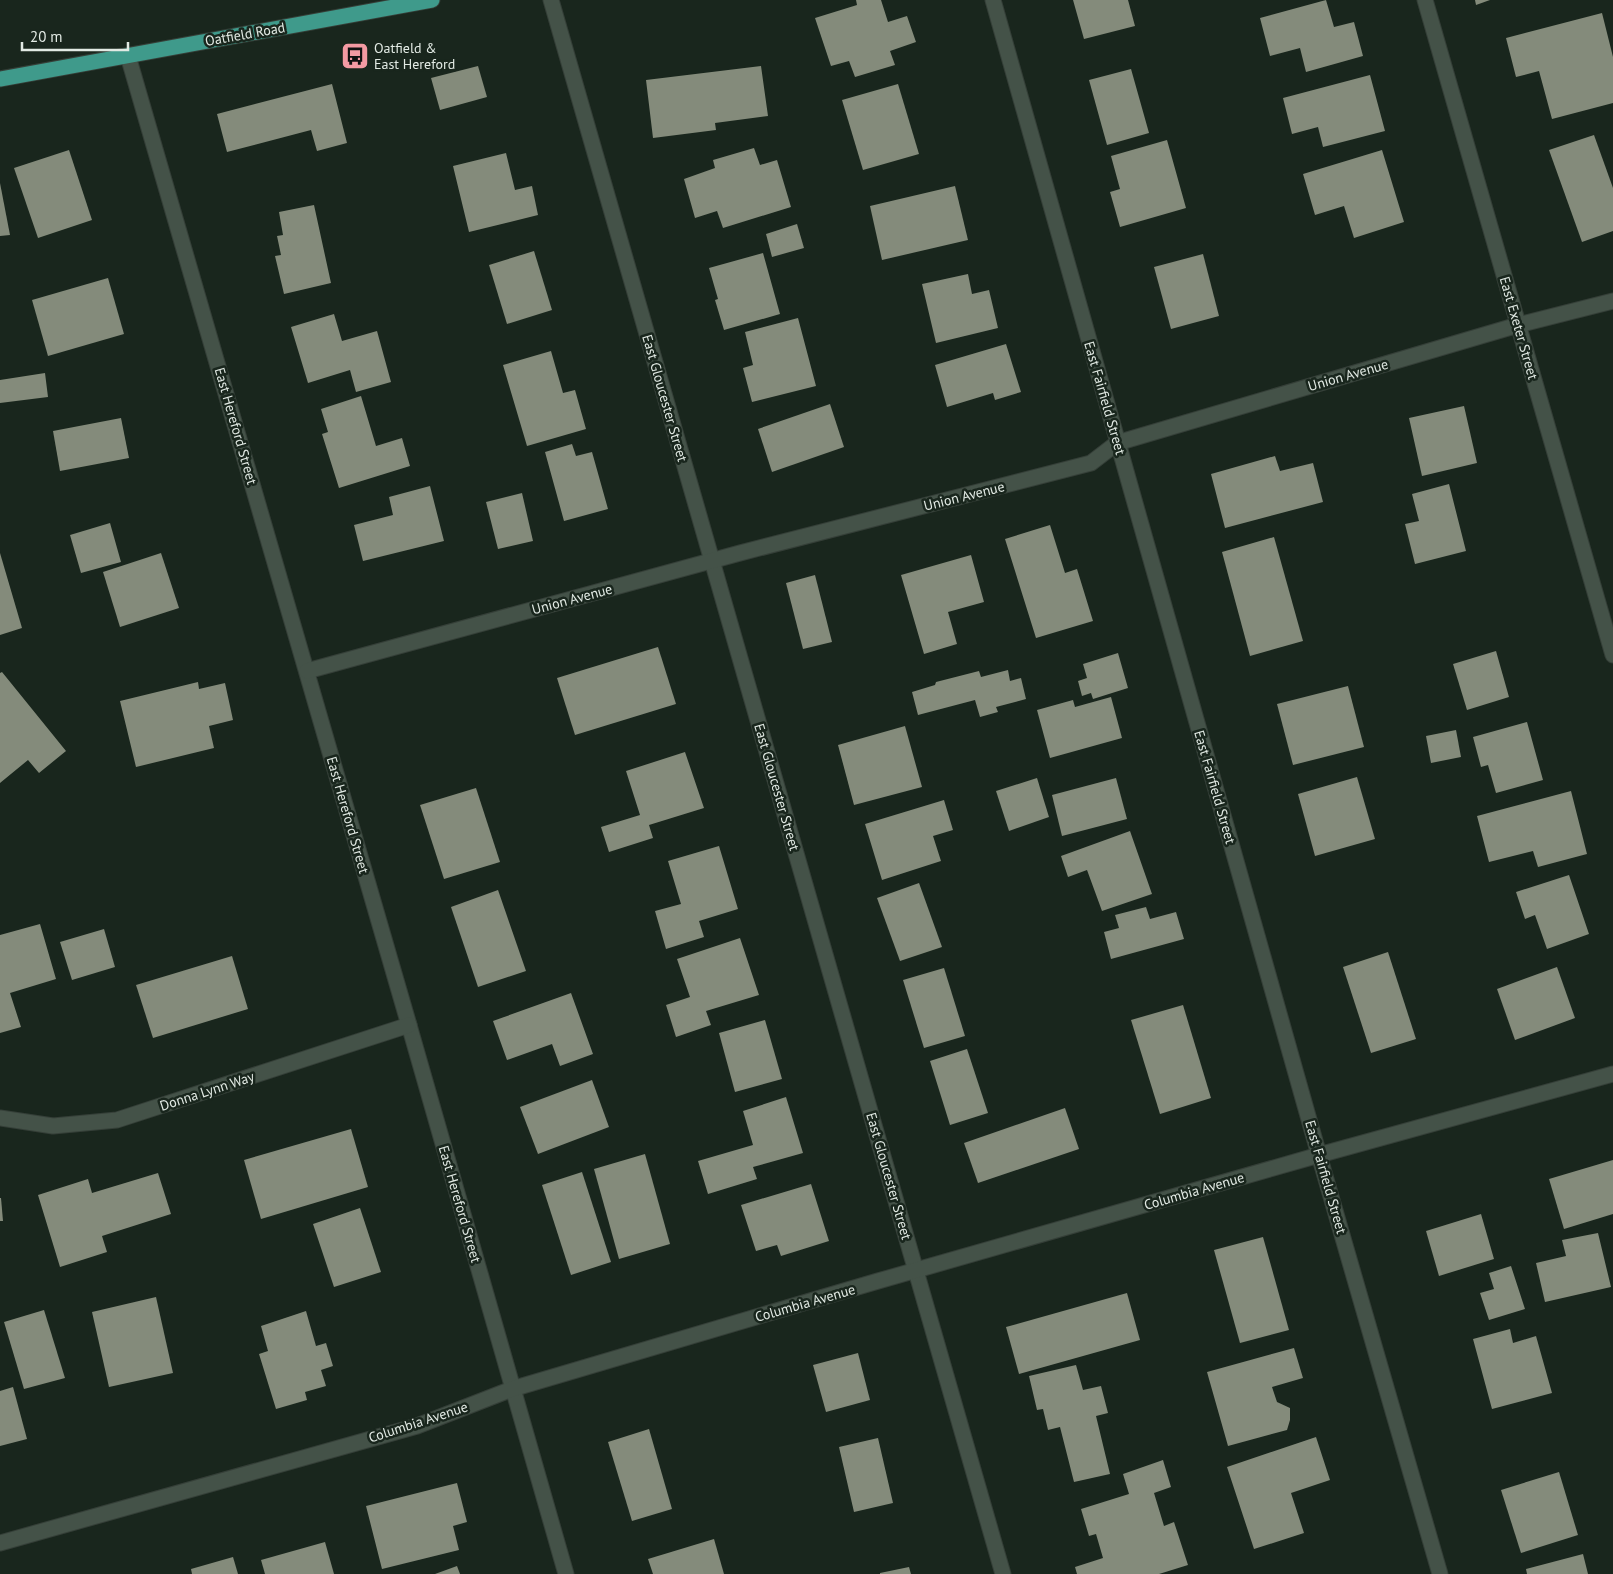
<svg xmlns="http://www.w3.org/2000/svg" width="1613" height="1574" font-family="'PT Sans',sans-serif">
  <style>
    .building { fill: #848b7b }
    .lines { fill: none; stroke-linecap: round; stroke-linejoin: round }
    .minor-casing { stroke: #353f38; stroke-width: 17 }
    .major-casing { stroke: #353f38; stroke-width: 17 }
    .minor { stroke: #445248; stroke-width: 15 }
    .major { stroke: #3f9a8b; stroke-width: 15 }
    .labels { text-anchor: middle; stroke-width: 5; stroke-linejoin: round; paint-order: stroke }
    .street-label { font-size: 14px; fill: #e2eae4; stroke: #19261d }
    .poi-label { font-size: 14px; fill: #e2eae4; stroke: #19261d; text-anchor: start }
  </style>
  <rect width="100%" height="100%" fill="#19261d"/>
  <!-- building -->
  <g class="building">
    <polygon points="856,0 881,0 888,22 907,16 916,42 890,51 895,65 855,77 849,61 831,66 815,18 857,5"/>
    <polygon points="1073,0 1128,0 1135,26 1084,39"/>
    <polygon points="1326,0 1334,27 1354,22 1363,56 1306,72 1300,48 1270,56 1260,18"/>
    <polygon points="1475,0 1490,0 1476,5"/>
    <polygon points="1602,13 1613,57 1613,103 1552,119 1539,71 1516,77 1506,38"/>
    <polygon points="478,66 487,97 440,110 431,78"/>
    <polygon points="761,66 768,116 715,123 716,130 653,138 646,80"/>
    <polygon points="1131,69 1149,133 1107,145 1089,80"/>
    <polygon points="1370,75 1385,131 1323,147 1318,127 1292,134 1283,98"/>
    <polygon points="332,84 347,143 317,151 311,130 227,152 217,114"/>
    <polygon points="898,84 919,154 863,170 842,100"/>
    <polygon points="1594,135 1613,188 1613,231 1582,242 1549,150"/>
    <polygon points="1167,140 1186,208 1120,227 1110,192 1120,189 1111,156"/>
    <polygon points="754,148 760,165 777,160 791,207 723,228 717,211 695,218 684,179 715,168 713,160"/>
    <polygon points="69,150 92,220 38,238 14,168"/>
    <polygon points="1382,150 1404,222 1354,238 1344,206 1315,215 1303,174"/>
    <polygon points="506,153 515,190 532,186 538,215 469,232 453,166"/>
    <polygon points="0,183 10,235 0,236"/>
    <polygon points="955,186 968,240 882,260 870,206"/>
    <polygon points="314,205 331,283 284,294 275,256 281,255 277,236 283,235 279,212"/>
    <polygon points="797,224 804,248 772,257 766,234"/>
    <polygon points="534,251 552,310 507,324 489,265"/>
    <polygon points="763,253 780,314 724,330 715,300 718,299 709,268"/>
    <polygon points="1203,254 1219,316 1171,329 1154,267"/>
    <polygon points="968,274 972,294 989,290 998,328 936,343 922,284"/>
    <polygon points="108,278 124,334 48,356 32,300"/>
    <polygon points="334,314 342,341 377,331 391,382 356,392 350,370 308,383 291,327"/>
    <polygon points="798,318 816,386 752,402 743,368 753,365 745,332"/>
    <polygon points="1006,344 1021,392 995,400 993,393 947,407 935,365"/>
    <polygon points="551,351 563,393 575,390 586,429 527,446 503,365"/>
    <polygon points="45,373 48,397 0,403 0,380"/>
    <polygon points="361,396 376,446 402,438 410,466 339,488 322,434 328,432 321,409"/>
    <polygon points="830,404 844,447 772,472 758,429"/>
    <polygon points="1464,406 1477,463 1422,476 1409,418"/>
    <polygon points="121,418 129,458 60,471 53,431"/>
    <polygon points="572,444 576,456 592,452 608,509 564,521 545,452"/>
    <polygon points="1275,456 1280,471 1313,463 1323,502 1225,528 1211,474"/>
    <polygon points="1449,484 1466,551 1415,564 1405,524 1419,521 1412,494"/>
    <polygon points="430,486 444,541 363,561 354,525 393,515 389,497"/>
    <polygon points="522,493 533,541 498,549 486,502"/>
    <polygon points="110,523 121,562 81,573 70,535"/>
    <polygon points="1050,525 1065,573 1077,569 1093,621 1036,638 1005,539"/>
    <polygon points="1274,537 1303,641 1250,656 1222,552"/>
    <polygon points="0,553 22,628 0,635"/>
    <polygon points="161,553 179,608 120,627 103,572"/>
    <polygon points="971,555 984,602 948,612 957,644 924,654 901,575"/>
    <polygon points="815,575 832,642 803,649 786,583"/>
    <polygon points="658,647 676,704 575,735 557,678"/>
    <polygon points="1496,651 1509,697 1467,710 1453,664"/>
    <polygon points="1118,653 1128,688 1093,699 1091,693 1082,696 1078,681 1087,678 1083,664"/>
    <polygon points="1008,670 1010,681 1021,678 1026,699 996,707 998,712 980,717 975,700 918,715 912,692 935,685 936,682 979,671 981,677"/>
    <polygon points="2,672 66,751 39,773 28,760 0,783 0,673"/>
    <polygon points="198,682 199,689 225,683 233,720 209,726 214,748 136,767 120,701"/>
    <polygon points="1348,686 1364,747 1293,765 1277,704"/>
    <polygon points="1111,697 1122,738 1050,758 1037,710 1073,700 1075,707"/>
    <polygon points="1527,722 1543,780 1496,793 1488,765 1481,767 1473,737"/>
    <polygon points="905,726 922,787 854,805 838,745"/>
    <polygon points="1456,730 1461,757 1431,763 1426,736"/>
    <polygon points="685,752 704,808 649,825 653,838 609,852 601,827 640,815 626,771"/>
    <polygon points="1357,777 1375,839 1315,856 1298,794"/>
    <polygon points="1037,778 1049,817 1009,831 996,791"/>
    <polygon points="1116,778 1127,819 1062,836 1052,795"/>
    <polygon points="476,788 500,862 444,879 420,805"/>
    <polygon points="1571,791 1587,854 1538,867 1533,851 1489,862 1477,816"/>
    <polygon points="944,800 953,830 933,836 941,861 882,880 865,824"/>
    <polygon points="1130,831 1152,894 1102,911 1087,870 1068,877 1061,856"/>
    <polygon points="719,846 738,909 699,921 704,937 666,949 655,911 681,904 668,861"/>
    <polygon points="1569,875 1589,934 1547,949 1535,915 1525,919 1516,892"/>
    <polygon points="919,883 942,947 900,961 877,898"/>
    <polygon points="498,890 526,971 478,987 451,907"/>
    <polygon points="1146,907 1150,919 1176,912 1184,939 1111,959 1104,932 1119,928 1115,915"/>
    <polygon points="40,924 56,979 10,993 21,1027 0,1033 0,935"/>
    <polygon points="104,929 115,967 72,980 60,942"/>
    <polygon points="740,938 759,995 706,1011 711,1025 676,1037 666,1005 690,997 677,959"/>
    <polygon points="1388,952 1416,1039 1371,1053 1343,967"/>
    <polygon points="232,956 248,1009 153,1038 136,985"/>
    <polygon points="1557,967 1575,1018 1515,1040 1497,989"/>
    <polygon points="944,968 965,1036 924,1048 903,980"/>
    <polygon points="571,993 593,1054 560,1066 552,1044 507,1060 493,1021"/>
    <polygon points="1183,1005 1211,1098 1160,1114 1131,1020"/>
    <polygon points="765,1020 782,1079 735,1092 719,1033"/>
    <polygon points="967,1049 988,1113 950,1125 930,1061"/>
    <polygon points="592,1080 609,1127 538,1154 520,1107"/>
    <polygon points="786,1097 803,1153 753,1167 757,1179 708,1194 698,1161 753,1145 743,1111"/>
    <polygon points="1065,1108 1079,1149 978,1183 964,1143"/>
    <polygon points="351,1129 368,1187 261,1219 244,1160"/>
    <polygon points="645,1154 670,1244 619,1259 594,1169"/>
    <polygon points="1613,1160 1613,1214 1564,1229 1549,1179"/>
    <polygon points="582,1172 611,1262 571,1275 542,1185"/>
    <polygon points="158,1173 171,1214 102,1236 107,1252 60,1267 38,1195 88,1179 92,1193"/>
    <polygon points="811,1184 829,1241 781,1256 777,1245 756,1251 741,1205"/>
    <polygon points="0,1198 1,1198 3,1221 0,1221"/>
    <polygon points="360,1208 381,1272 334,1287 313,1224"/>
    <polygon points="1481,1214 1494,1259 1439,1276 1426,1231"/>
    <polygon points="1598,1233 1611,1287 1545,1302 1536,1263 1566,1256 1562,1240"/>
    <polygon points="1263,1237 1289,1330 1240,1343 1214,1250"/>
    <polygon points="1511,1266 1525,1309 1489,1320 1480,1293 1494,1289 1489,1273"/>
    <polygon points="1127,1293 1140,1340 1019,1374 1006,1327"/>
    <polygon points="156,1297 173,1373 109,1387 92,1312"/>
    <polygon points="44,1310 65,1378 24,1389 4,1322"/>
    <polygon points="306,1311 316,1346 326,1343 333,1366 321,1370 326,1386 305,1392 307,1400 276,1409 259,1354 268,1351 261,1326"/>
    <polygon points="1510,1329 1513,1343 1536,1336 1552,1393 1492,1409 1473,1339"/>
    <polygon points="1294,1348 1303,1378 1272,1387 1277,1402 1290,1408 1290,1420 1287,1430 1228,1446 1207,1372"/>
    <polygon points="858,1353 870,1400 826,1412 813,1365"/>
    <polygon points="1076,1365 1083,1390 1101,1386 1108,1413 1096,1416 1110,1474 1074,1482 1060,1427 1048,1430 1043,1409 1037,1410 1029,1376"/>
    <polygon points="13,1387 27,1439 0,1446 0,1391"/>
    <polygon points="649,1429 672,1509 632,1521 608,1442"/>
    <polygon points="1316,1437 1330,1480 1291,1493 1304,1533 1254,1549 1227,1467"/>
    <polygon points="878,1438 893,1503 854,1512 839,1447"/>
    <polygon points="1163,1460 1171,1487 1154,1493 1164,1526 1174,1522 1188,1565 1159,1574 1077,1574 1075,1567 1103,1558 1096,1534 1089,1536 1081,1509 1129,1494 1123,1474"/>
    <polygon points="1559,1472 1578,1535 1521,1553 1501,1490"/>
    <polygon points="457,1483 467,1522 453,1526 459,1550 382,1569 366,1506"/>
    <polygon points="714,1539 724,1574 653,1574 648,1559"/>
    <polygon points="325,1542 334,1574 265,1574 261,1560"/>
    <polygon points="1583,1554 1588,1574 1527,1574 1526,1569"/>
    <polygon points="233,1557 238,1574 192,1574 191,1569"/>
    <polygon points="457,1566 460,1574 435,1574"/>
    <polygon points="909,1567 911,1574 880,1574 880,1573"/>
  </g>
  <g class="lines">
    <!-- minor casing -->
    <g class="minor-casing">
      <g id="minor">
        <polyline points="551,0 1003,1574"/>
        <polyline points="993,0 1319,1155 1440,1574"/>
        <polyline points="1425,0 1613,655"/>
        <polyline points="128,56 409,1025 566,1574"/>
        <polyline points="307,671 740,553 1091,463 1117,443 1518,325 1613,301"/>
        <polyline points="0,1118 53,1126 117,1120 409,1025"/>
        <polyline points="0,1543 417,1426 512,1389 878,1281 1319,1155 1613,1074"/>
      </g>
    </g>
    <!-- major casing -->
    <g class="major-casing">
      <polyline id="major" points="0,79 432,0"/>
    </g>
    <!-- minor -->
    <use href="#minor" class="minor"/>
    <!-- major -->
    <use href="#major" class="major"/>
  </g>
  <!-- icons -->
  <defs>
    <g id="bus-square" transform="scale(1.4375)"><rect x="-9" y="-9" width="18" height="18" rx="4" fill="#f49aa3" stroke="#19261d"/><path d="M-5-6H5V4H4V6H2V4H-2V6H-4V4H-5ZM-3.5-4V0h7V-4ZM-3.5 1.2v1.5H-2V1.2ZM2 1.2v1.5H3.5V1.2Z" fill="#111"/></g>
  </defs>
  <g fill-rule="evenodd">
    <use href="#bus-square" x="355" y="56"/>
  </g>
  <g class="labels">
    <!-- street labels -->
    <g class="street-label">
      <text transform="translate(245 34) rotate(-10)" y="5">Oatfield Road</text>
      <text transform="translate(1519 328) rotate(74)" y="5">East Exeter Street</text>
      <text transform="translate(1348 375) rotate(-16)" y="5">Union Avenue</text>
      <text transform="translate(665 398) rotate(74)" y="5">East Gloucester Street</text>
      <text transform="translate(1105 398) rotate(74)" y="5">East Fairfield Street</text>
      <text transform="translate(236 426) rotate(74)" y="5">East Hereford Street</text>
      <text transform="translate(964 496) rotate(-14)" y="5">Union Avenue</text>
      <text transform="translate(572 599) rotate(-15)" y="5">Union Avenue</text>
      <text transform="translate(777 787) rotate(74)" y="5">East Gloucester Street</text>
      <text transform="translate(1215 787) rotate(74)" y="5">East Fairfield Street</text>
      <text transform="translate(348 815) rotate(74)" y="5">East Hereford Street</text>
      <text transform="translate(207 1091) rotate(-18)" y="5">Donna Lynn Way</text>
      <text transform="translate(889 1176) rotate(74)" y="5">East Gloucester Street</text>
      <text transform="translate(1326 1177) rotate(74)" y="5">East Fairfield Street</text>
      <text transform="translate(1194 1191) rotate(-16)" y="5">Columbia Avenue</text>
      <text transform="translate(460 1204) rotate(74)" y="5">East Hereford Street</text>
      <text transform="translate(805 1303) rotate(-16)" y="5">Columbia Avenue</text>
      <text transform="translate(418 1422) rotate(-18)" y="5">Columbia Avenue</text>
    </g>
    <!-- poi labels -->
    <g class="poi-label">
      <text x="374" y="53">Oatfield &amp;<tspan x="374" dy="16">East Hereford</tspan></text>
    </g>
  </g>
  <!-- scale -->
  <path d="M22 42v8h106v-8" fill="none" stroke="#e2eae4" stroke-width="2.5"/>
  <text x="30" y="42" font-size="15" fill="#e2eae4" stroke="#19261d" stroke-width="4" paint-order="stroke">20 m</text>
</svg>
